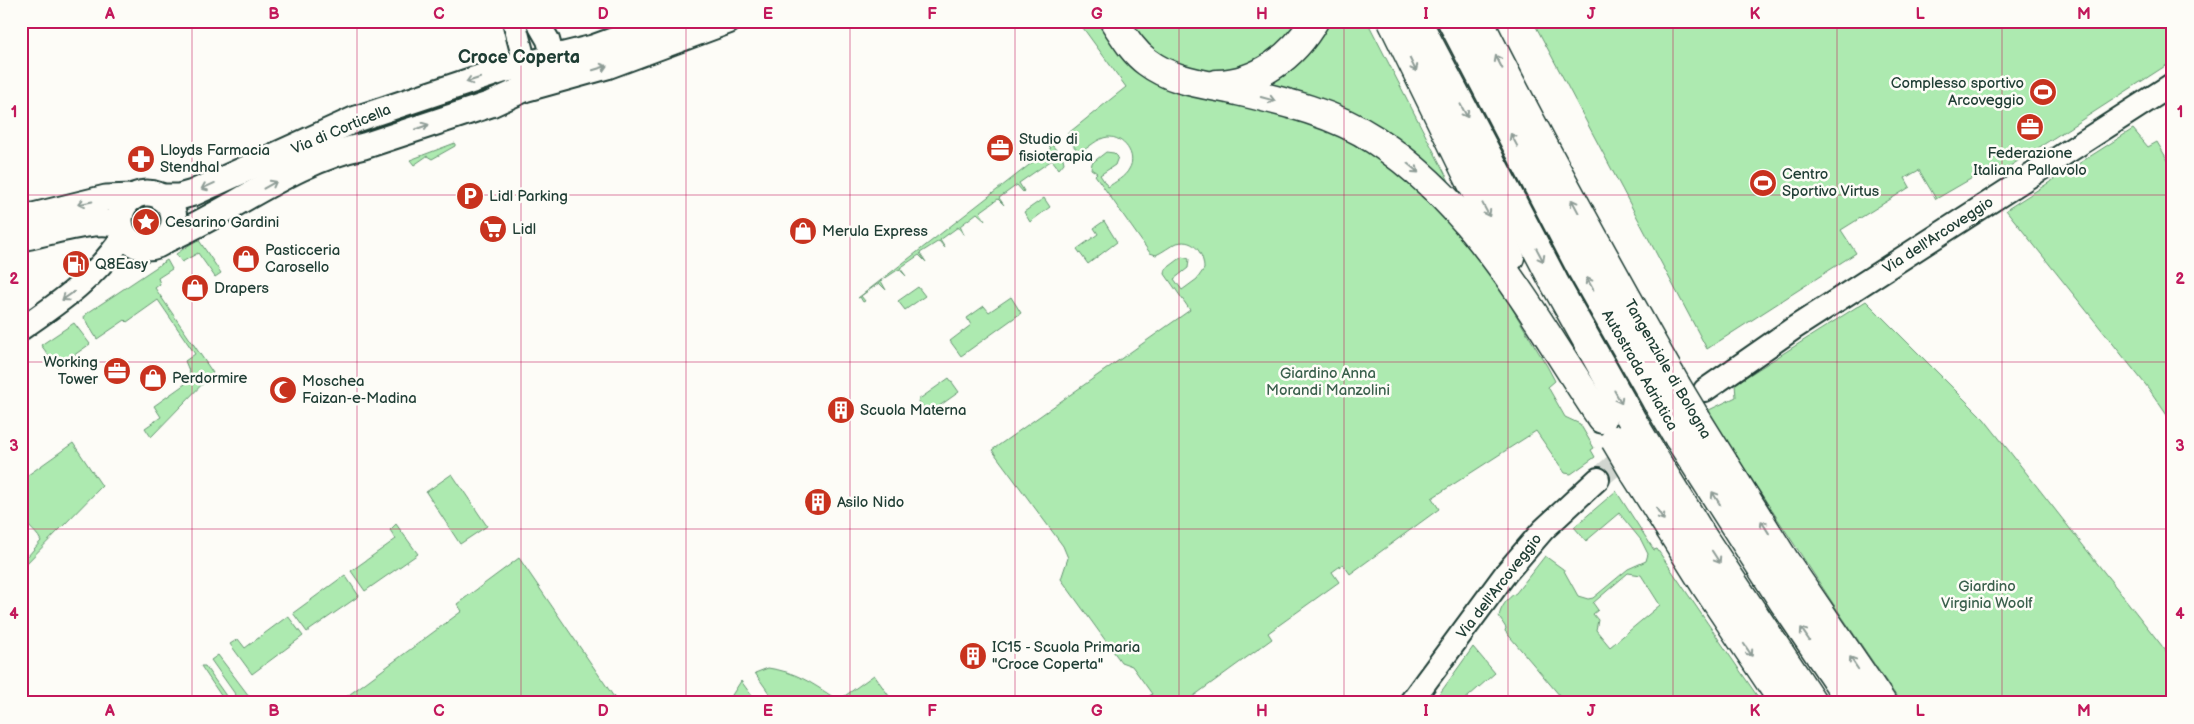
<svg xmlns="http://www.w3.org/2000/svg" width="2194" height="724" font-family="'Balsamiq Sans',sans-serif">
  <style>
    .green { fill: #adeab0; stroke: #669472; fill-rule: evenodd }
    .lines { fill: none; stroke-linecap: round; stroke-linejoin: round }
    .secondary-tunnel { stroke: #d1d6d0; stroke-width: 22; stroke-dasharray: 22 11; stroke-linecap: butt }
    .secondary-casing { stroke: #1f3d34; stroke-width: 26 }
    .primary-casing { stroke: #1f3d34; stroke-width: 29 }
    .highway-casing { stroke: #1f3d34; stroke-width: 31 }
    .secondary { stroke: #fdfcf7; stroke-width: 22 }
    .primary { stroke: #fdfcf7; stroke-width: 25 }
    .highway { stroke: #fdfcf7; stroke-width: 28 }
    .highway-bridge-casing { stroke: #1f3d34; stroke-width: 31; stroke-linecap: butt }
    .highway-bridge { stroke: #fdfcf7; stroke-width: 28 }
    .oneway { stroke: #8e9c96 }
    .grid { fill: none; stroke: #c2185b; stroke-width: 1; stroke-opacity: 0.55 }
    .labels { text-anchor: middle; stroke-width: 5; stroke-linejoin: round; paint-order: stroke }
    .poi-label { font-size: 15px; fill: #1f3d34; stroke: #fdfcf7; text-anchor: start }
    .street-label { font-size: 15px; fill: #1f3d34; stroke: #fdfcf7 }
    .park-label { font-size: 15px; fill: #3b604d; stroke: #fdfcf7 }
    .quarter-label { font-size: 18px; font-weight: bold; fill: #1f3d34; stroke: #fdfcf7 }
    .neatline { fill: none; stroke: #c2185b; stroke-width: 2 }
    .grid-label { font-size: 16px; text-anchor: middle; font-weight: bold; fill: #c2185b }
  </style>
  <rect width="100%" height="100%" fill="#fdfcf7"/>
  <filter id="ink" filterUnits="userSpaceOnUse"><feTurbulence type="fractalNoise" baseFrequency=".02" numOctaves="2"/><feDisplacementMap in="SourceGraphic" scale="10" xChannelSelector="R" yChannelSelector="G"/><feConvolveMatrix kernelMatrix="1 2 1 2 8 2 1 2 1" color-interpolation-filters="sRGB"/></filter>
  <g filter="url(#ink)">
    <!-- green -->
    <g class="green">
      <path d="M1078,21H1104L1112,36L1324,124L1406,173L1485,264L1547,366L1555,381L1548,387L1565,417L1580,424L1594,448L1591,450L1595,457L1571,474L1565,473L1536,431L1432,498L1439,509L1350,574L1343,564L1332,572L1339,582L1268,633L1272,639L1184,703H1140L1152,694L1132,666L1121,662L1061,579L1068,558L1063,546L992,450L1190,310L1165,274L1166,269L1182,257L1189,259L1188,268L1174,279L1182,290L1197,279L1204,269C1204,255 1195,238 1177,243C1170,246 1163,252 1156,255L1150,253L1095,175L1097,173L1091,169L1092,163L1106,152L1114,153L1118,157L1115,165L1100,175L1108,187C1115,182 1125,177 1129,169C1138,155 1123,136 1108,137C1097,138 1089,148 1080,152L1076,149L1066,136V135L1126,87Z"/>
      <polygon points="1126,21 1303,21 1290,40 1245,69 1202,73 1156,55"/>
      <polygon points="1322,21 1367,21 1454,191 1252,83"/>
      <polygon points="1533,21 2173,21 2173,61 2004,170 1981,173 1936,199 1919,170 1905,178 1910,187 1841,230 1856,253 1707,349"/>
      <polygon points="2133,129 2148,147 2157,142 2173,169 2173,424 2149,389 2006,210"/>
      <polygon points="455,143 455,146 432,159 427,156 414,165 410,160"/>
      <polygon points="1052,145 1063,158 1064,163 1059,169 1052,160 1019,183 1024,191 1023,192 1017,185 999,198 1004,205 998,199 980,212 985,220 977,213 960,226 964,235 958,227 940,240 945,248 939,241 920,253 926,262 919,255 900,268 906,276 899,269 881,281 886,290 879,283 861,296 865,301 863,302 860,297 858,298 1051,148 1049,146"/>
      <polygon points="1044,198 1050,207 1030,222 1024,212"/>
      <polygon points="1104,221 1117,242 1088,264 1077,249 1098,234 1094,228"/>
      <polygon points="198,239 221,273 215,277 198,253 182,262 176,254"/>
      <polygon points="167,260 172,269 158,278 160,284 155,288 213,373 151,437 145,428 161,417 154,406 185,384 190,373 185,361 195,354 158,300 127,322 125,320 97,339 84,318 86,314"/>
      <polygon points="918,287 925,296 905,310 898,301"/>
      <polygon points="1011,297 1021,313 961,356 950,341 971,325 967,318 984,306 989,312"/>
      <polygon points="1866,301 1984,419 2173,660 2173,703 1901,703 1832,602 1707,411 1736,397 1735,384"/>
      <polygon points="74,323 90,344 57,367 41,345"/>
      <polygon points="949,378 959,392 928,414 918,400"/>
      <path d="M73,443L102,486L21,569V564L41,541C38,534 33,531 28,525C19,512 21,495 21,480Z"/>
      <polygon points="452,474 487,526 460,544 426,492"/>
      <path d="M1616,491L1654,550L1657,549L1762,703H1566L1505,631L1506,628L1499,617C1500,608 1508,597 1516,593L1545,556L1563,569L1578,596L1588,599L1593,598L1628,569L1646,561L1648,554L1641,540L1619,513L1586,541L1574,527ZM1628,573L1641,575L1660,605L1610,647L1596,630L1598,620L1593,614L1598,610L1593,603Z"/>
      <polygon points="396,524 418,554 365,591 351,571 396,539 390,530"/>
      <polygon points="519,558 618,703 338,703 462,611 457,604"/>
      <polygon points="345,575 359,596 307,632 293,613"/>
      <polygon points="288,616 303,636 252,674 230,644 238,639 245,648"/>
      <polygon points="1473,647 1495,673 1461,703 1433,703"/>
      <polygon points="218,655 249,696 240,701 211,660"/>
      <polygon points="201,666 205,666 231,703 226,703"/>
      <path d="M768,668C796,672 810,682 833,697L825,703H776L755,673Z"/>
      <polygon points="874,675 894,703 835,703"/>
      <polygon points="741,681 757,703 727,703"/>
    </g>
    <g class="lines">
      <!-- secondary-tunnel -->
      <polyline class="secondary-tunnel" points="1598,479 1681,408"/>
      <!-- secondary casing -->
      <g class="secondary-casing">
        <g id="secondary">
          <polyline points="514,21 522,52 519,66"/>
          <polyline points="537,21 548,40 553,58"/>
          <path d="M21,329C62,301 96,277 124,235"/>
          <polyline points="1705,390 1794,328 2173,84"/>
          <polyline points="1410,703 1506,573 1543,530 1598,479"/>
        </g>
      </g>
      <!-- primary casing -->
      <g class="primary-casing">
        <g id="primary">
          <circle cx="147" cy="220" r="27"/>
          <polyline points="161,197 179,197 193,193 356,119 503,70 593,48 668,21"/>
          <polyline points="21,219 106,198 133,197"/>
          <path d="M21,238C48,233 94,217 120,225"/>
          <path d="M165,240C231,212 294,160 364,146L491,104L524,89L607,66L728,21"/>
        </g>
      </g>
      <!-- highway casing -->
      <g class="highway-casing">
        <g id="highway">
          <path d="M1114,21C1124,36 1133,52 1147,62C1172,81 1203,84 1233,90C1281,101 1333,112 1375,140C1478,207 1535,320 1602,419"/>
          <polyline points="1392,21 1469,178 1510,257"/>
          <polyline points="1417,21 1554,282 1634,424"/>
          <polyline points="1452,21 1581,268 1657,402"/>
          <path d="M1479,21C1541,145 1608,265 1676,385"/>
          <path d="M1217,84C1258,83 1294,56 1314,21"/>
          <polyline points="1697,420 1785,561 1882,703"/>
          <polyline points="1678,437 1784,603 1852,703"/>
          <polyline points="1653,456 1704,539 1813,703"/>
          <polyline points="1634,472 1707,588 1784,703"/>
        </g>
      </g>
      <!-- secondary -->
      <use href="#secondary" class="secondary"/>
      <!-- primary -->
      <use href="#primary" class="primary"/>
      <!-- highway -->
      <use href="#highway" class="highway"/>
      <!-- highway-bridge casing -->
      <g class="highway-bridge-casing">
        <g id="highway-bridge">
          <polyline points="1676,385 1697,420"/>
          <polyline points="1657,402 1678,437"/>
          <polyline points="1634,424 1653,456"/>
          <polyline points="1615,440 1634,472"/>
        </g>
      </g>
      <!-- highway-bridge -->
      <use href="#highway-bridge" class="highway-bridge"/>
    </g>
    <!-- one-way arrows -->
    <defs><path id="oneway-shaft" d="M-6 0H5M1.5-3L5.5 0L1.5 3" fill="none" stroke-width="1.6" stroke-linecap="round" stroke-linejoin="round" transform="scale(1.25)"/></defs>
    <g class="oneway">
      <use href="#oneway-shaft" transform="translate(1499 62) rotate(-117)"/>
      <use href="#oneway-shaft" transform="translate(1413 65) rotate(64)"/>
      <use href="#oneway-shaft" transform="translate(600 68) rotate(-17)"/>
      <use href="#oneway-shaft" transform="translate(473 80) rotate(162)"/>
      <use href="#oneway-shaft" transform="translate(1268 99) rotate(15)"/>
      <use href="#oneway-shaft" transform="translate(1464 111) rotate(62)"/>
      <use href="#oneway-shaft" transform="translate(422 127) rotate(-19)"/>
      <use href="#oneway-shaft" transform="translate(1514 140) rotate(-118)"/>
      <use href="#oneway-shaft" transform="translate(1413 168) rotate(40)"/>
      <use href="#oneway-shaft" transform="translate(270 185) rotate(-29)"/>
      <use href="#oneway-shaft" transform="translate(208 186) rotate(156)"/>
      <use href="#oneway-shaft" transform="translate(85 203) rotate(168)"/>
      <use href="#oneway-shaft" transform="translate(1575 206) rotate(-118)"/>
      <use href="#oneway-shaft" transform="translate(1486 210) rotate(62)"/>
      <use href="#oneway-shaft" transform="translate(1540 255) rotate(62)"/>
      <use href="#oneway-shaft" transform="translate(1590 284) rotate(-119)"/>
      <use href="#oneway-shaft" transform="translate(68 296) rotate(145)"/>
      <use href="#oneway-shaft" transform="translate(1618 397) rotate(61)"/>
      <use href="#oneway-shaft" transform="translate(1716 498) rotate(-122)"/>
      <use href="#oneway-shaft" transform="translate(1660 514) rotate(58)"/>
      <use href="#oneway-shaft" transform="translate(1765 527) rotate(-122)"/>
      <use href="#oneway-shaft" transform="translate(1716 557) rotate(57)"/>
      <use href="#oneway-shaft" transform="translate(1805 634) rotate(-124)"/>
      <use href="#oneway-shaft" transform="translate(1748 650) rotate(56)"/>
      <use href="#oneway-shaft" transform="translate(1854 663) rotate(-124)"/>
    </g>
  </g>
  <!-- grid -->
  <path class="grid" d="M192,21V703M357,21V703M521,21V703M686,21V703M850,21V703M1015,21V703M1179,21V703M1344,21V703M1508,21V703M1673,21V703M1837,21V703M2002,21V703M21,195H2173M21,362H2173M21,529H2173"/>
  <!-- icons -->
  <defs>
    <g id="stadium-disc" transform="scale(1.4375)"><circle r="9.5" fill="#c8321e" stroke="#fdfcf7"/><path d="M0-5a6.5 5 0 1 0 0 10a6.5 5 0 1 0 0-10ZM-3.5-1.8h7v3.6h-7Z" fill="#fff"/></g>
    <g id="office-disc" transform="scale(1.4375)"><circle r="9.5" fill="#c8321e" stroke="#fdfcf7"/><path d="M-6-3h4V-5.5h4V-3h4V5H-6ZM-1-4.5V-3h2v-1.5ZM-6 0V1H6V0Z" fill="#fff"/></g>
    <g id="pharmacy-disc" transform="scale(1.4375)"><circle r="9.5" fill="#c8321e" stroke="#fdfcf7"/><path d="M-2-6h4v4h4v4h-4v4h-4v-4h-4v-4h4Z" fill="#fff"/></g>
    <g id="parking-disc" transform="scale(1.4375)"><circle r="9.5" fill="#c8321e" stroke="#fdfcf7"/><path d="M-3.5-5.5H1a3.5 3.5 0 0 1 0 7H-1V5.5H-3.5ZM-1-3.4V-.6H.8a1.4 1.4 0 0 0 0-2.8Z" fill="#fff"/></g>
    <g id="sight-disc" transform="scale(1.4375)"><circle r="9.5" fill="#c8321e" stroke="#fdfcf7"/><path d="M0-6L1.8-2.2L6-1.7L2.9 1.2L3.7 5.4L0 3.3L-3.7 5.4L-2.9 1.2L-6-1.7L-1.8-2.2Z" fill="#fff"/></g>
    <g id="supermarket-disc" transform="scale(1.4375)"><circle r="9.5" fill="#c8321e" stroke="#fdfcf7"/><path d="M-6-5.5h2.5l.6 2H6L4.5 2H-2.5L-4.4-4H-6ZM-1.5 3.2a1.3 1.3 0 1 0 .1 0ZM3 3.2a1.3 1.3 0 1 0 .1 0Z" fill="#fff"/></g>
    <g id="shop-disc" transform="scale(1.4375)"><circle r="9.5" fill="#c8321e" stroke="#fdfcf7"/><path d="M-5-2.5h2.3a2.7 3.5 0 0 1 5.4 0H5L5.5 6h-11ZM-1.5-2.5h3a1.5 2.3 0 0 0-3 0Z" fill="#fff"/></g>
    <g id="fuel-disc" transform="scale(1.4375)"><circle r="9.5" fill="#c8321e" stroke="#fdfcf7"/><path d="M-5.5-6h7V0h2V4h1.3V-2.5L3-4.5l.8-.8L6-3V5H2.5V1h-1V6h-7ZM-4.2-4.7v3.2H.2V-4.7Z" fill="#fff"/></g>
    <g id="mosque-disc" transform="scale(1.4375)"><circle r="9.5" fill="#c8321e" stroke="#fdfcf7"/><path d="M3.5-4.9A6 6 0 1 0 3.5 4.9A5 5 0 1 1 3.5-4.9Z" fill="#fff"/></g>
    <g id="building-disc" transform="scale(1.4375)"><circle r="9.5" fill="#c8321e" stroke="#fdfcf7"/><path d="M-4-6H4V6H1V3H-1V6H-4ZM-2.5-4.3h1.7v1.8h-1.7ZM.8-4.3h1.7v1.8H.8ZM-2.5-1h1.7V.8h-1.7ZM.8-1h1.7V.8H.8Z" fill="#fff"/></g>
  </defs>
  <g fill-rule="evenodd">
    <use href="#stadium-disc" x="2043" y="92"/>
    <use href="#office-disc" x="2030" y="127"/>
    <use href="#office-disc" x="1000" y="148"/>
    <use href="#pharmacy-disc" x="141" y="159"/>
    <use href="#stadium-disc" x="1763" y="183"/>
    <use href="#parking-disc" x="470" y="196"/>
    <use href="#sight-disc" x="146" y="222"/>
    <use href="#supermarket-disc" x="493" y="229"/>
    <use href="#shop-disc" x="803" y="231"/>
    <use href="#shop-disc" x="246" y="259"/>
    <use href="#fuel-disc" x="76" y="264"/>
    <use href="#shop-disc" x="195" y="288"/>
    <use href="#office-disc" x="117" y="371"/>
    <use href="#shop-disc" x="153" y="378"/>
    <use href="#mosque-disc" x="283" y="390"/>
    <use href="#building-disc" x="841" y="410"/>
    <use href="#building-disc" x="818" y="502"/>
    <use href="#building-disc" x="973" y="656"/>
  </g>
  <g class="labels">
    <!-- poi labels -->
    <g class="poi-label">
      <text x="2024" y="88" text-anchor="end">Complesso sportivo<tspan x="2024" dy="17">Arcoveggio</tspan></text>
      <text x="1019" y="144">Studio di<tspan x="1019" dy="17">fisioterapia</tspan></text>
      <text x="160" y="155">Lloyds Farmacia<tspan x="160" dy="17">Stendhal</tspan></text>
      <text x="2030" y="158" text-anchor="middle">Federazione<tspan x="2030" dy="17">Italiana Pallavolo</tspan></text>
      <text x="1782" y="179">Centro<tspan x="1782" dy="17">Sportivo Virtus</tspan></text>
      <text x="489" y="201">Lidl Parking</text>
      <text x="165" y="227">Cesarino Gardini</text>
      <text x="512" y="234">Lidl</text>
      <text x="822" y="236">Merula Express</text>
      <text x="265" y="255">Pasticceria<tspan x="265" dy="17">Carosello</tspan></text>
      <text x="95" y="269">Q8Easy</text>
      <text x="214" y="293">Drapers</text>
      <text x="98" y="367" text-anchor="end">Working<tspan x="98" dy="17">Tower</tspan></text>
      <text x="172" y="383">Perdormire</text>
      <text x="302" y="386">Moschea<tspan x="302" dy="17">Faizan-e-Madina</tspan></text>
      <text x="860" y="415">Scuola Materna</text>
      <text x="837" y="507">Asilo Nido</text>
      <text x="992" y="652">IC15 - Scuola Primaria<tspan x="992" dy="17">"Croce Coperta"</tspan></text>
    </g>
    <!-- street labels -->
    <g class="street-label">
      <text transform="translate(341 129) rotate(-23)" y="5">Via di Corticella</text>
      <text transform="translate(1938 235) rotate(-33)" y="5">Via dell'Arcoveggio</text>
      <text transform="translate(1668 369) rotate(60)" y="5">Tangenziale di Bologna</text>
      <text transform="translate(1640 370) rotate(60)" y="5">Autostrada Adriatica</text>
      <text transform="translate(1499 586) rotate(-52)" y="5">Via dell'Arcoveggio</text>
    </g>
    <!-- park labels -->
    <g class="park-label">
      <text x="1328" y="378">Giardino Anna<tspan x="1328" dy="17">Morandi Manzolini</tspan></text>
      <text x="1987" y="591">Giardino<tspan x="1987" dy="17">Virginia Woolf</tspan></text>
    </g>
    <!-- quarter labels -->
    <g class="quarter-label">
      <text x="519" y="63">Croce Coperta</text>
    </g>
  </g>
  <!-- margin -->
  <rect width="2194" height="724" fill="none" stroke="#fdfcf7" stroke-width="55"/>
  <rect x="28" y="28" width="2138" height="668" class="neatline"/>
  <g class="grid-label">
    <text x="110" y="19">A</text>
    <text x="274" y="19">B</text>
    <text x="439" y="19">C</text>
    <text x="603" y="19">D</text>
    <text x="768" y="19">E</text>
    <text x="932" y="19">F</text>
    <text x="1097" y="19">G</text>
    <text x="1262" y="19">H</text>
    <text x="1426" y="19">I</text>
    <text x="1591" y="19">J</text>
    <text x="1755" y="19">K</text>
    <text x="1920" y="19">L</text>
    <text x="2084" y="19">M</text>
    <text x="14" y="117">1</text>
    <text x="2180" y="117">1</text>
    <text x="14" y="284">2</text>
    <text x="2180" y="284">2</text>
    <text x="14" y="451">3</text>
    <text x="2180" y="451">3</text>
    <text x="14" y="619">4</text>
    <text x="2180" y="619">4</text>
    <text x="110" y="716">A</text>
    <text x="274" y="716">B</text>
    <text x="439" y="716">C</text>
    <text x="603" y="716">D</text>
    <text x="768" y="716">E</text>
    <text x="932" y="716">F</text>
    <text x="1097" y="716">G</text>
    <text x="1262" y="716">H</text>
    <text x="1426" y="716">I</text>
    <text x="1591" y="716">J</text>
    <text x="1755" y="716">K</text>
    <text x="1920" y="716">L</text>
    <text x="2084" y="716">M</text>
  </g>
</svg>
